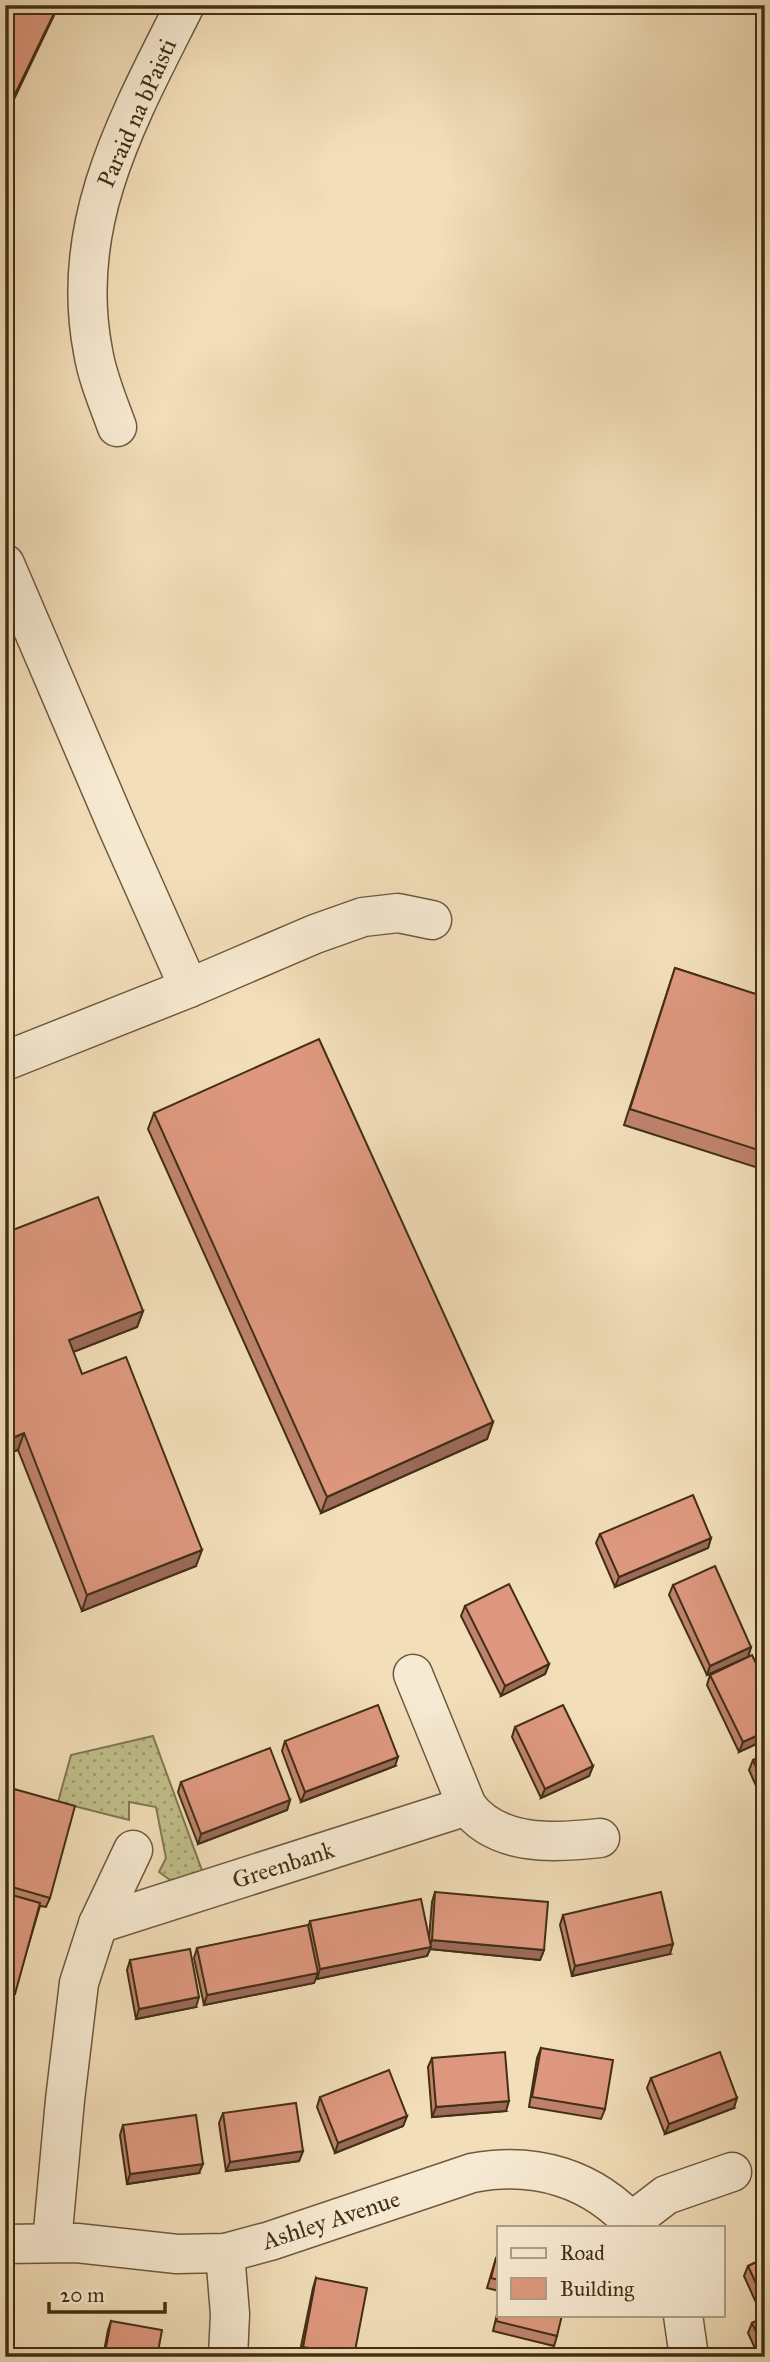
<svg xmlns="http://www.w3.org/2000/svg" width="770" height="2362" font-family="'IM FELL Great Primer',serif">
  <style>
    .grass { fill: url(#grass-dots); stroke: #817850; stroke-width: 2 }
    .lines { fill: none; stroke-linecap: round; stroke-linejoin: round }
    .minor-casing { stroke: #6e5b3e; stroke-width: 41 }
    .minor { stroke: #f7ead2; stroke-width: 38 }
    .wall { fill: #bf836d; stroke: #422f15; stroke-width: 2 }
    .shaded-wall { fill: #9b6a59; stroke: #422f15; stroke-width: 2 }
    .building { fill: #de987f; stroke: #422f15; stroke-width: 2 }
    .labels { text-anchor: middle; stroke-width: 5; stroke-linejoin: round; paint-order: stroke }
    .street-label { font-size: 24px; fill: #422f15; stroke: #f7ead2 }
  </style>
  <defs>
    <pattern id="grass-dots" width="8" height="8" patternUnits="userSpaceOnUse" patternTransform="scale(1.75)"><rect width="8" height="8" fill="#c0c08b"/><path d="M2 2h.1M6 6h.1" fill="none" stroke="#9e9c70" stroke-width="1.8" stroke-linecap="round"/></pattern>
  </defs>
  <rect width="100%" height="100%" fill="#f2deb9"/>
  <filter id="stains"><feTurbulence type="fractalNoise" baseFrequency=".00286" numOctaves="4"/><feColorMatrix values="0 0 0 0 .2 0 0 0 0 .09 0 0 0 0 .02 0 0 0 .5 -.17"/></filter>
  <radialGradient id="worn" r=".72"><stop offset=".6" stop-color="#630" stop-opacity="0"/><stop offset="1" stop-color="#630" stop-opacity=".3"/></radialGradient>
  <!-- grass -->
  <polygon class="grass" points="153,1736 204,1876 174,1883 159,1872 166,1858 156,1807 129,1802 129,1820 58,1802 71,1755"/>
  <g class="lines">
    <!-- minor casing -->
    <g class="minor-casing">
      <g id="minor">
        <path d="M117,427C108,402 97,377 93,351C68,222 130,115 185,5"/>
        <polyline points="5,564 117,826 189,988"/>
        <polyline points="5,1061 189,988 315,934 363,917 398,913 432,920"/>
        <path d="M413,1674L467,1806C497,1847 556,1843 600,1838"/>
        <polyline points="98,1924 467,1806"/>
        <polyline points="631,2222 666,2195 732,2172"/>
        <polyline points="52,2242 65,2100 79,1983 98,1924 133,1850"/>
        <path d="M5,2244L77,2243L177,2254L225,2253L270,2241L472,2173C535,2161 593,2178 636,2227"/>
        <polyline points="225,2253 230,2314 228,2357"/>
        <polyline points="683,2315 689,2357"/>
      </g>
    </g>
    <!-- minor -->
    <use href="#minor" class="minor"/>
  </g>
  <!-- wall -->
  <g class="wall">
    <polygon points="675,968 765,997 765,1170 624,1125"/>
    <polygon points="154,1113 493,1422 487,1439 321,1513 148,1129"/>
    <polygon points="5,1233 143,1311 137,1327 73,1352 82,1374 196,1566 82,1611 18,1450 5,1454"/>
    <polygon points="600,1534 711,1538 708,1548 615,1587 596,1543"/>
    <polygon points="673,1585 751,1647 748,1657 707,1675 669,1595"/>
    <polygon points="465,1606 549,1664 545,1674 501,1696 461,1616"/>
    <polygon points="710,1675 765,1682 765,1740 739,1752 707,1685"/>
    <polygon points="515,1727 593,1766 589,1776 541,1798 512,1737"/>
    <polygon points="285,1741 395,1766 301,1802 282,1751"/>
    <polygon points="765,1755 765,1806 749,1770 753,1760"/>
    <polygon points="181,1782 290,1800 287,1810 198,1844 178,1792"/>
    <polygon points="14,1789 50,1898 46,1907 40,1906 11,2004 5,2002 5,1819"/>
    <polygon points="435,1892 544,1950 540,1960 430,1949 427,1956 317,1979 316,1978 314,1983 204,2005 194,1958 197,1948 308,1927 310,1921 429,1938 432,1902"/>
    <polygon points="563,1915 670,1954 572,1976 560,1925"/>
    <polygon points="130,1960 196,2007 136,2019 127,1970"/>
    <polygon points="541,2048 605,2109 601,2119 529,2107 537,2058"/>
    <polygon points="432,2058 506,2111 432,2117 428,2067"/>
    <polygon points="651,2078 734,2108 665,2134 647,2088"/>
    <polygon points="320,2097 407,2116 403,2126 335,2153 317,2107"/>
    <polygon points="223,2113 303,2151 299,2161 226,2171 219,2123"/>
    <polygon points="123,2125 199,2173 127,2184 120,2135"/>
    <polygon points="496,2258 499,2259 499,2291 487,2288"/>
    <polygon points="765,2258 765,2357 759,2357 748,2333 752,2323 763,2318 744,2276 748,2266"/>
    <polygon points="316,2278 354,2357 299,2356 313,2288"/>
    <polygon points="499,2306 499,2315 557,2336 554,2346 493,2331"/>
    <polygon points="111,2321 157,2357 103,2357 108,2330"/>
  </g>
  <!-- shaded-wall -->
  <g class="shaded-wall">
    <polygon points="58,5 59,5 5,118 5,115"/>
    <polygon points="143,1311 137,1327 63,1356 69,1340"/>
    <polygon points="493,1422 487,1439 321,1513 327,1497"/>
    <polygon points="24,1433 18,1450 5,1454 5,1441"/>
    <polygon points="711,1538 708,1548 615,1587 619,1577"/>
    <polygon points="202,1550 196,1566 82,1611 87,1595"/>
    <polygon points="751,1647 748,1657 707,1675 710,1666"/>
    <polygon points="549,1664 545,1674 501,1696 505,1686"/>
    <polygon points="765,1732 765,1740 739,1752 743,1742"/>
    <polygon points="398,1757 395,1766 301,1802 305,1792"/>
    <polygon points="593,1766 589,1776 541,1798 545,1789"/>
    <polygon points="290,1800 287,1810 198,1844 201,1834"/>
    <polygon points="432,1940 544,1950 540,1960 430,1949 427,1956 317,1979 320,1969 429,1947"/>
    <polygon points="673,1944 670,1954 572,1976 575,1966"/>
    <polygon points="318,1973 314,1983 204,2005 207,1995"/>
    <polygon points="199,1997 196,2007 136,2019 139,2009"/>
    <polygon points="737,2098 734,2108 665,2134 669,2124"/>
    <polygon points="509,2101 506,2111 432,2117 436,2107"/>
    <polygon points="407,2116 403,2126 335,2153 338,2143"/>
    <polygon points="303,2151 299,2161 226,2171 230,2162"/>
    <polygon points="203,2164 199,2173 127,2184 130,2174"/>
  </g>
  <!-- building -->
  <g class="building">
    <polygon points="5,5 58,5 5,115"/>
    <polygon points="675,968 765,997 765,1152 630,1109"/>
    <polygon points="319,1039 493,1422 327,1497 154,1113"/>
    <polygon points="98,1197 143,1311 69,1340 82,1374 126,1357 202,1550 87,1595 24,1433 5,1441 5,1233"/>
    <polygon points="693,1495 711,1538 619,1577 600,1534"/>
    <polygon points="715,1566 751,1647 710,1666 673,1585"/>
    <polygon points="509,1584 549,1664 505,1686 465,1606"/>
    <polygon points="752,1655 765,1682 765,1732 743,1742 710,1675"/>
    <polygon points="378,1705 398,1757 305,1792 285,1741"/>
    <polygon points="563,1705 593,1766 545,1789 515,1727"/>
    <polygon points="270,1748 290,1800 201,1834 181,1782"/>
    <polygon points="765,1755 765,1788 753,1760"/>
    <polygon points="14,1789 75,1806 50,1898 5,1885 5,1822"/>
    <polygon points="435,1892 548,1902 544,1950 432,1940"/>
    <polygon points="661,1892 673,1944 575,1966 563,1915"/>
    <polygon points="5,1893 40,1903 15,1994 5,1992"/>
    <polygon points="421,1899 431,1947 320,1969 310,1921"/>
    <polygon points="308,1925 318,1973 207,1995 197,1948"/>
    <polygon points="190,1949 199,1997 139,2009 130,1960"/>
    <polygon points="5,2015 9,2016 5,2030"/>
    <polygon points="541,2048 613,2060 605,2109 532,2097"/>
    <polygon points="505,2052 509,2101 436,2107 432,2058"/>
    <polygon points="720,2052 737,2098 669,2124 651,2078"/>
    <polygon points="389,2070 407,2116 338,2143 320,2097"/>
    <polygon points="296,2103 303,2151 230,2162 223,2113"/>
    <polygon points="196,2115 203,2164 130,2174 123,2125"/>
    <polygon points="496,2258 499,2259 499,2280 491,2278"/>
    <polygon points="765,2258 765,2303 748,2266"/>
    <polygon points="316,2278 367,2288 354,2356 303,2347"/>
    <polygon points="499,2311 499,2315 562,2315 557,2336 496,2321"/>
    <polygon points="765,2317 765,2352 752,2323"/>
    <polygon points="111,2321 162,2330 157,2357 104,2357"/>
  </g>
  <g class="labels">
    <!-- street labels -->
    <g class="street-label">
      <text transform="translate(137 113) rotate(-66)" y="8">Paraid na bPaisti</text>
      <text transform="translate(283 1865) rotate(-18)" y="8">Greenbank</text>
      <text transform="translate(331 2220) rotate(-18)" y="8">Ashley Avenue</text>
    </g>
  </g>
  <!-- margin -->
  <rect width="770" height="2362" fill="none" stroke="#f2deb9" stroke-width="28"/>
  <rect x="7" y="7" width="756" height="2348" fill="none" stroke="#422f15" stroke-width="3.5"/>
  <rect x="14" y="14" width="742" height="2334" fill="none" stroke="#422f15" stroke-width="2"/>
  <!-- legend -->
  <rect x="497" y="2226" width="228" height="91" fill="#f7ead2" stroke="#af9f86" stroke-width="2"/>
  <rect x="511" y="2248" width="35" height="10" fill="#f7ead2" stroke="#af9f86" stroke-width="2"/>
  <text x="560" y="2260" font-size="21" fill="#422f15">Road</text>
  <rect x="511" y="2278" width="35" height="21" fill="#de987f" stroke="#af9f86" stroke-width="2"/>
  <text x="560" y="2296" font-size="21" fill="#422f15">Building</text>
  <!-- scale -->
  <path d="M49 2302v10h116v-10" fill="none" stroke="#422f15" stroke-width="3.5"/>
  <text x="60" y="2302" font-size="21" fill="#422f15" stroke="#f7ead2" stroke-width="5" paint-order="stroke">20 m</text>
  <rect width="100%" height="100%" filter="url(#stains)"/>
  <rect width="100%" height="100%" fill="url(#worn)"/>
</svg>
